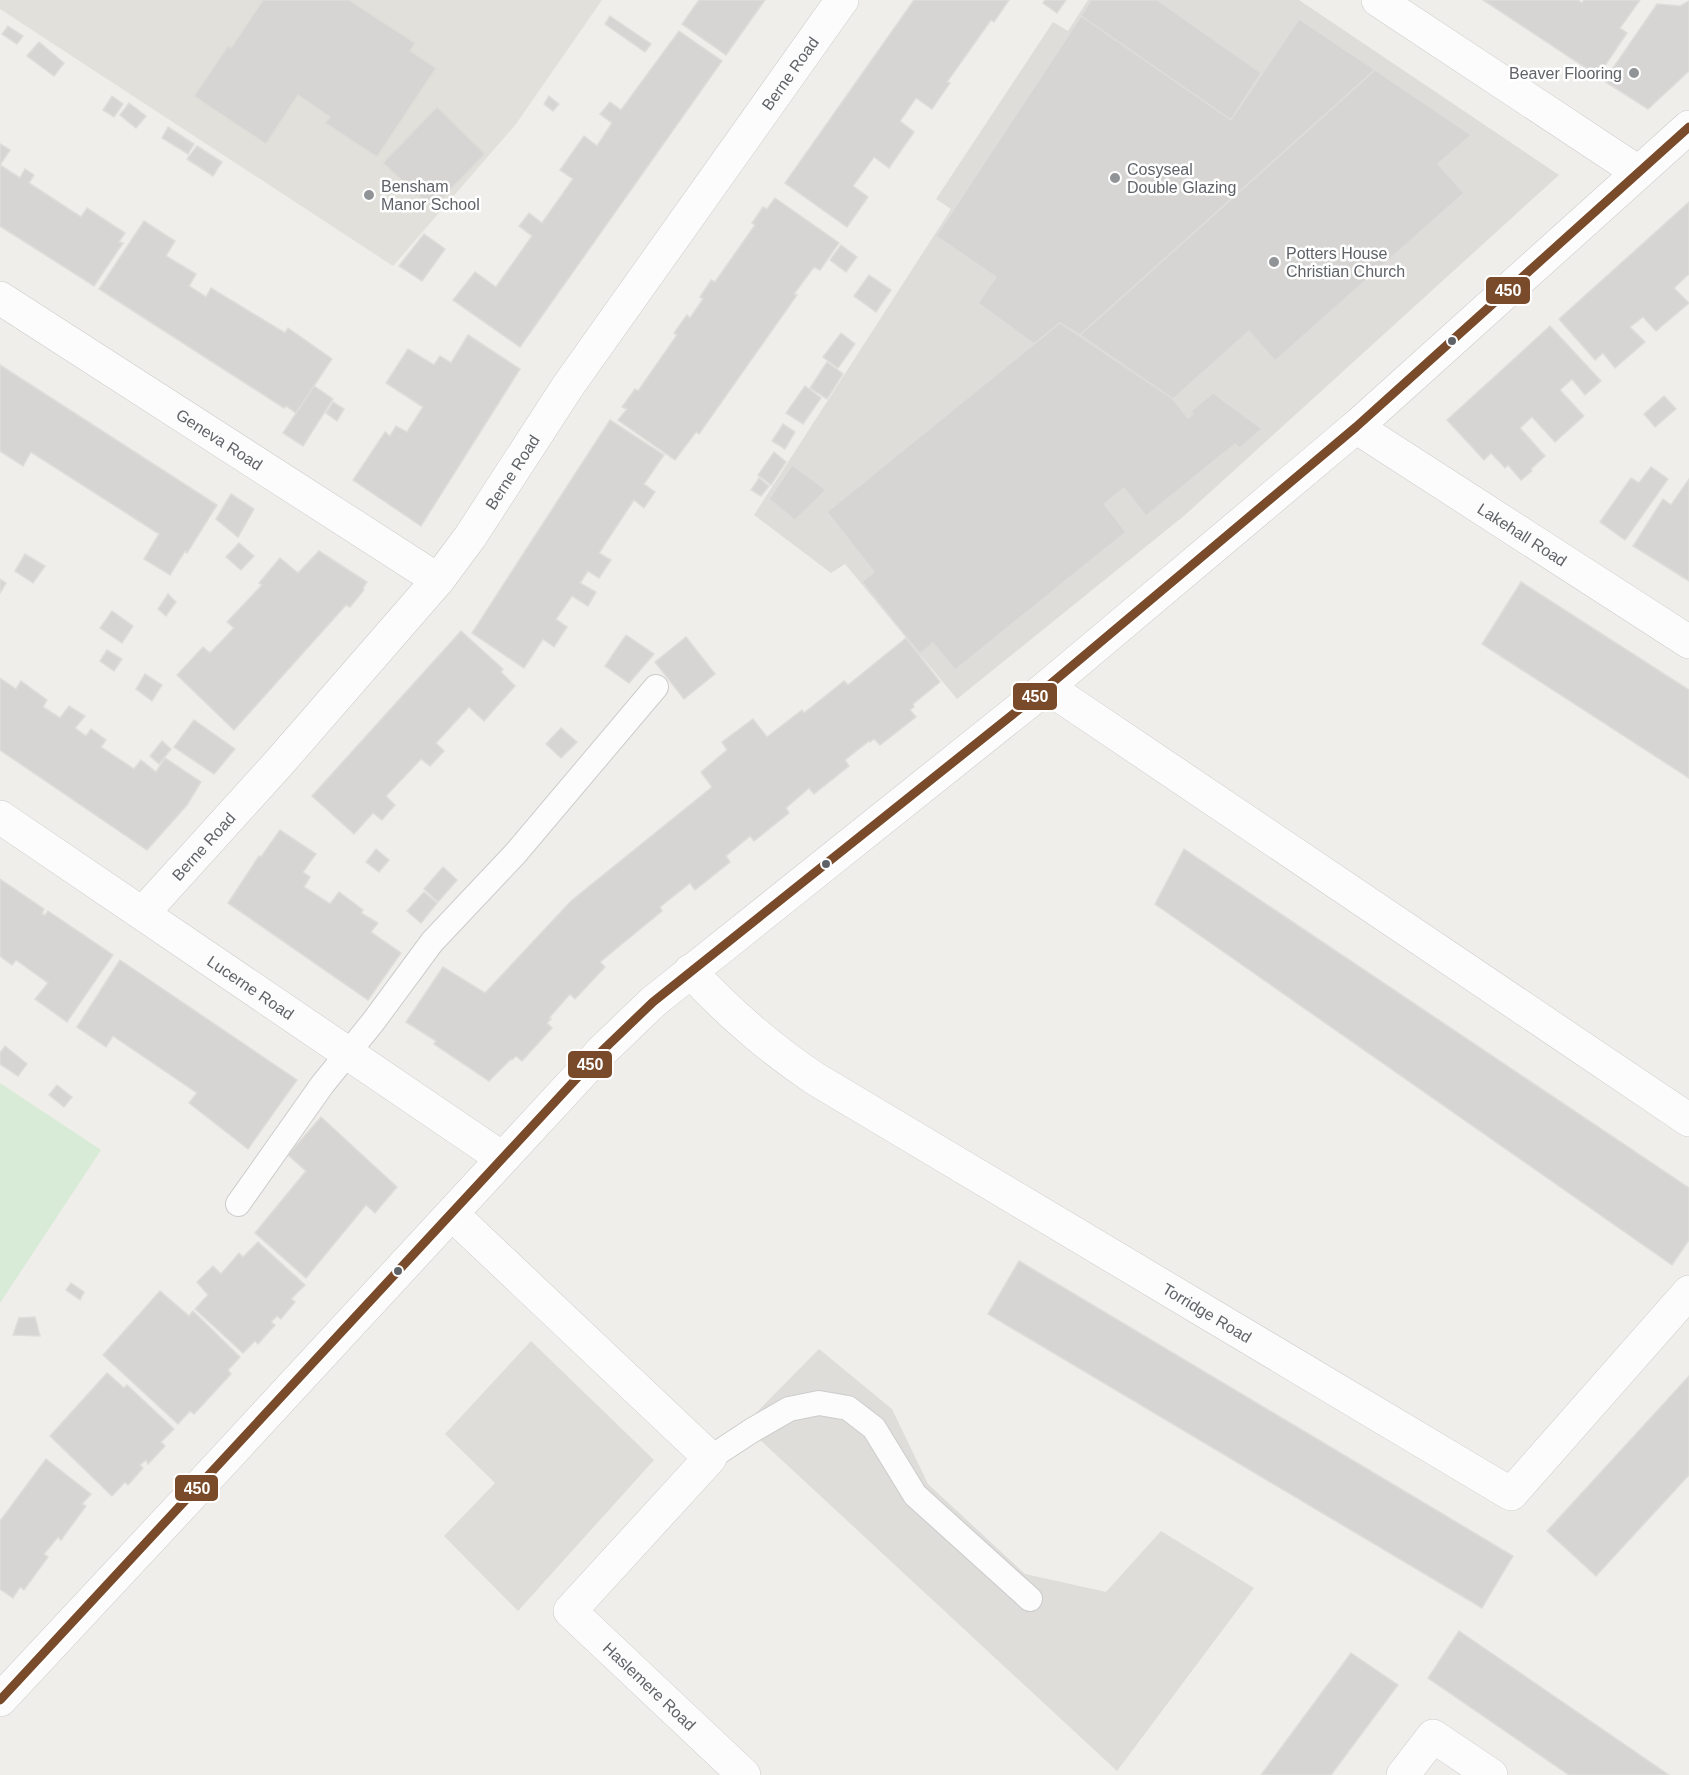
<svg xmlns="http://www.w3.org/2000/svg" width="1689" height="1775" font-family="Arial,sans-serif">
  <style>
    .industrial { fill: #dfddda }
    .education { fill: #e2e0da }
    .green { fill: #d8ebd6 }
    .building { fill: #d6d5d3; stroke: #deddd9; stroke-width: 1.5 }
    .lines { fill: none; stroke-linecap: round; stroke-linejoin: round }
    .lane-casing { stroke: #cbcccc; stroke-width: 26 }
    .street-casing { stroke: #cbcccc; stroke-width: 34 }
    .secondary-casing { stroke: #cacacb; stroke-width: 34 }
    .lane { stroke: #fdfcfc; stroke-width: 24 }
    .street { stroke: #fdfcfc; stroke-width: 33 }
    .secondary { stroke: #fdfcfc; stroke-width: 33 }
    .bus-1-casing { stroke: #fff; stroke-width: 14 }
    .bus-1 { stroke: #7a4b2a; stroke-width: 9 }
    .poi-dot { fill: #919496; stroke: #fff; stroke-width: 2 }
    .bus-dot { fill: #5f6368; stroke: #fff; stroke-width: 2 }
    .labels { text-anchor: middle; stroke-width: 5; stroke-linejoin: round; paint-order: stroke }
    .street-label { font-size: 16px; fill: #5f6368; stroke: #fff }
    .poi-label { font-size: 16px; fill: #5f6368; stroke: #fff; text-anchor: start }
    .line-badge { stroke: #fff; stroke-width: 2 }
    .badge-label { font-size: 16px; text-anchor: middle; font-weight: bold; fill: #fff }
  </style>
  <rect width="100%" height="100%" fill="#efeeea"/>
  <!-- industrial -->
  <g class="industrial">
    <polygon points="1088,0 1299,0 1559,175 1185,515 957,699 845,564 831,573 754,515 951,209 936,199 1053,22 1068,31"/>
    <polygon points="531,1341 654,1460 518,1611 444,1536 495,1483 445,1434"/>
    <polygon points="819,1349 892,1409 928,1484 1025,1574 1106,1592 1161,1531 1254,1588 1117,1771 744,1425"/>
  </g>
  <!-- education -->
  <polygon class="education" points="0,0 602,0 516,124 393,266 0,9"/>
  <!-- green -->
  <polygon class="green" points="0,1083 101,1150 0,1303"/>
  <!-- building -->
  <g class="building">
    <polygon points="263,0 349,0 415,43 410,51 436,68 377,157 325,123 330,117 298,95 266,144 194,96 228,46 231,48"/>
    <polygon points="699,0 765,0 726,55 682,24"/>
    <polygon points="914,0 1009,0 994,22 991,20 947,82 950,83 932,109 916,98 900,121 914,132 889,168 874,157 853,186 868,197 847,227 785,183"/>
    <polygon points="1045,0 1066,0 1057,13 1043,3"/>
    <polygon points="1091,0 1157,0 1261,73 1231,120 1081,16"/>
    <polygon points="1483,0 1578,0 1582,3 1584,0 1640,0 1620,28 1627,33 1598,76"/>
    <polygon points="1689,1 1689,71 1648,109 1604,81 1657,4 1680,6"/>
    <polygon points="610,16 651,44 645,52 605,24"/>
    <polygon points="1081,16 1231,120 1299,19 1375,70 1080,335 1060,323 1034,344 978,303 996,277 936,236"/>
    <polygon points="8,26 23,36 17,44 2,34"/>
    <polygon points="679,31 722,61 520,347 453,300 475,272 496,287 532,236 519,226 529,213 542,223 573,179 560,170 584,136 597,146 612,123 600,114 610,102 621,110"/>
    <polygon points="39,42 64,63 54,76 27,56"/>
    <polygon points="1375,70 1471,135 1438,164 1464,193 1275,361 1249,331 1173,399 1080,335"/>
    <polygon points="112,96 123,104 114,117 103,110"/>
    <polygon points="549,96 559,104 553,111 544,104"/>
    <polygon points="129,103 146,116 136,128 120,115"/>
    <polygon points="437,107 485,154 432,208 383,163"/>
    <polygon points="168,127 194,144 188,154 162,138"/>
    <polygon points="0,144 10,150 0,165"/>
    <polygon points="197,146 222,162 213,176 187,159"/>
    <polygon points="0,165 20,178 25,169 34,175 29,183 81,217 87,208 125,233 119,242 123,243 94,286 0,226"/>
    <polygon points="775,198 839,243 820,270 814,267 794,294 797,295 699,434 696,432 675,460 618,420 627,409 622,407 635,389 638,391 677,335 674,333 687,315 690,318 703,299 700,297 711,280 715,282 755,225 752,223 763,207 767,209"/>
    <polygon points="1689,202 1689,274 1674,288 1689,303 1656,331 1643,317 1630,327 1645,342 1615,368 1603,353 1595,360 1559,319"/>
    <polygon points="144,221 175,241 166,256 196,274 189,286 206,297 211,288 285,333 288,328 332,359 296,413 286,406 284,408 99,289"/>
    <polygon points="424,234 445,249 422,281 399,266"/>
    <polygon points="841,245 857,257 846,272 830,260"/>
    <polygon points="869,275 891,290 876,312 854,296"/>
    <polygon points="1060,323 1173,399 1188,418 1193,414 1191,411 1213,393 1262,429 1240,448 1235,444 1146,516 1124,488 1104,504 1126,532 955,670 933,643 920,654 862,582 874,572 827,512"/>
    <polygon points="1550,326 1601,381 1585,395 1572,379 1560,390 1584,416 1555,442 1532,417 1520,428 1545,456 1531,469 1532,471 1521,480 1508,465 1505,468 1491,453 1484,460 1447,420"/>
    <polygon points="841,333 855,344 838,368 823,357"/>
    <polygon points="468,335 520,369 421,526 353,480 385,432 390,436 396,426 407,432 423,407 386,383 408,349 434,365 440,356 451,363"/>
    <polygon points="827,362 843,374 827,399 810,388"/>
    <polygon points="0,365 217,505 187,553 185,551 170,575 144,559 159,534 31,452 23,466 0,451"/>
    <polygon points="314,386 333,399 303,446 283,433"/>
    <polygon points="805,386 821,398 803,424 786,413"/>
    <polygon points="1664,396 1676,409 1655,427 1644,414"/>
    <polygon points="333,402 344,409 337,421 326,413"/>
    <polygon points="610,420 664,455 644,484 655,492 644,508 634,500 599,553 611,560 599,578 588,571 580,583 596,592 588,606 572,596 556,619 567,627 554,647 543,639 524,668 472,633"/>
    <polygon points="783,424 795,432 785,449 772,441"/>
    <polygon points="774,452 786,462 771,485 758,475"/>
    <polygon points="792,465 826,490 795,520 769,499"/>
    <polygon points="1651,467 1668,479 1625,540 1600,522 1631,478 1639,483"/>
    <polygon points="759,478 769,486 761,496 751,490"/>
    <polygon points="1689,479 1689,581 1633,546 1663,499 1671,505"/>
    <polygon points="231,494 254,509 238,537 216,519"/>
    <polygon points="239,543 254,556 241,570 226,557"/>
    <polygon points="319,551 367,582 363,588 364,590 350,607 346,605 234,730 177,675 203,647 210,653 234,628 227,622 262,585 259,583 280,558 298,573"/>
    <polygon points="25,554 45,566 33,583 15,571"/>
    <polygon points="0,579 6,583 0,593"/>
    <polygon points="1521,582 1689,690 1689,778 1482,644"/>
    <polygon points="168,594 176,602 166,616 158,609"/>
    <polygon points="112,611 133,626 122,643 100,628"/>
    <polygon points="461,631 503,669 501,672 515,686 484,721 469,707 436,743 444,751 430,766 421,759 386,796 395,805 382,820 373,813 354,834 312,796"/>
    <polygon points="626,635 654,654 629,683 605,666"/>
    <polygon points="686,637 715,674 684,699 655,662"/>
    <polygon points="906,638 940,682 913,704 914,707 910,710 916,717 880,745 874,739 870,742 869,741 845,760 849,766 814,794 809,788 786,808 789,813 754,841 750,836 726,856 730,862 695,890 690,883 660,907 662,911 600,962 605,967 575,999 570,994 549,1018 551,1019 547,1023 552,1028 522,1061 516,1056 512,1060 511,1059 489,1081 434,1044 436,1041 406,1022 443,967 485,993 571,901 712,787 701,772 727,750 722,742 753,719 767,737 802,710 804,713 844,681 848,685"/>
    <polygon points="107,650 122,659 114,671 100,661"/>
    <polygon points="145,674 162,685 152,701 136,689"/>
    <polygon points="0,678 16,689 21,681 47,700 43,707 60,718 69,706 85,716 75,728 86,736 91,729 106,740 101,747 134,769 141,760 156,772 165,758 201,782 187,805 147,850 0,750"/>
    <polygon points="194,720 235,749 214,774 174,747"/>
    <polygon points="561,728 577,742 561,758 546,744"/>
    <polygon points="162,741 171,749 159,764 150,756"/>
    <polygon points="280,830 316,854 303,872 310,877 304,887 330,904 339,892 363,910 361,913 378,923 371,932 401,953 368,1000 228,903 259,856 261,857"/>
    <polygon points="376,849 389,860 379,872 366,862"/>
    <polygon points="1184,849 1689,1188 1689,1240 1672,1265 1155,904"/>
    <polygon points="443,867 457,880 438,902 424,889"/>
    <polygon points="0,879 44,909 42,914 45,915 48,911 113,955 67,1022 35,999 48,983 16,960 12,965 0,956"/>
    <polygon points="424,892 437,903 421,923 407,911"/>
    <polygon points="120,960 297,1080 248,1149 189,1103 197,1093 113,1036 106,1047 77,1027"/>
    <polygon points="5,1046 27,1064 18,1076 0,1064 0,1053"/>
    <polygon points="57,1085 72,1097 64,1107 49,1095"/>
    <polygon points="321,1117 397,1187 375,1213 366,1205 306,1278 255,1233 306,1171 288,1155"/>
    <polygon points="258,1242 305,1285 291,1299 295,1302 281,1319 277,1316 271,1322 275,1325 258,1344 255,1341 243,1353 195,1309 208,1295 197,1282 213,1266 221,1274 239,1253 243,1257"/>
    <polygon points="1019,1261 1513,1556 1482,1608 988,1314"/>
    <polygon points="71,1283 84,1292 80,1300 66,1290"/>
    <polygon points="160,1291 189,1316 193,1311 240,1357 228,1370 231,1374 194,1414 190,1411 178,1424 103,1355"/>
    <polygon points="35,1317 40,1336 13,1335 19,1318"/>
    <polygon points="107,1373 124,1388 127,1385 174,1429 161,1442 165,1446 148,1464 146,1460 140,1465 143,1468 128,1485 125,1482 112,1496 50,1436"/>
    <polygon points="1689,1376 1689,1475 1596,1576 1547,1531"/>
    <polygon points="46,1459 91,1494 82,1504 86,1506 61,1540 58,1537 44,1554 48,1557 24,1590 20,1587 13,1598 0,1589 0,1521"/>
    <polygon points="1459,1631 1669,1775 1569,1775 1428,1678"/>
    <polygon points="1351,1653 1398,1685 1331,1775 1261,1775"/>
  </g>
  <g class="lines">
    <!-- lane casing -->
    <g class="lane-casing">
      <g id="lane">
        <polyline points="238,1204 322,1085 373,1022 432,942 515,854 656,687"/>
        <polyline points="710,1458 751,1431 789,1409 819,1403 848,1408 874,1428 915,1495 1030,1599"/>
      </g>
    </g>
    <!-- street casing -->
    <g class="street-casing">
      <g id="street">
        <polyline points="1378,0 1638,172"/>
        <path id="s1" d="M0,298L438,580"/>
        <path id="s2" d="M1356,427L1689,642"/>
        <polyline points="1047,687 1689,1120"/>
        <path id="s3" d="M0,817L502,1158"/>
        <path id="s4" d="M143,913L278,764L438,580L470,537L568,386L842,0"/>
        <path id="s5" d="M690,971C728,1012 768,1047 814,1078L1511,1494L1689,1292"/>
        <path id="s6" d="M452,1214L710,1458L570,1611L744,1775"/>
        <polyline points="1403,1775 1433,1736 1491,1775"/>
      </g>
    </g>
    <!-- secondary casing -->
    <g class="secondary-casing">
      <polyline id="secondary" points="0,1700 224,1460 602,1051 653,1002 1047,687 1356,427 1689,127"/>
    </g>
    <!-- lane -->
    <use href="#lane" class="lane"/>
    <!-- street -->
    <use href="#street" class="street"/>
    <!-- secondary -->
    <use href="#secondary" class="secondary"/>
    <!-- bus-1 casing -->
    <g class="bus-1-casing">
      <polyline id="bus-1" points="0,1700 602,1051 653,1002 1047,687 1356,427 1689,127"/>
    </g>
    <!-- bus-1 -->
    <use href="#bus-1" class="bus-1"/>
  </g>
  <!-- markers -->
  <g class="poi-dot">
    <circle cx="1634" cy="73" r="6"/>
    <circle cx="1115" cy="178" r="6"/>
    <circle cx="369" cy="195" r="6"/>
    <circle cx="1274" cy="262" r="6"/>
  </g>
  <g class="bus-dot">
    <circle cx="1452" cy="341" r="5"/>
    <circle cx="826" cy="864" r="5"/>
    <circle cx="398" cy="1271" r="5"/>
  </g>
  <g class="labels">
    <!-- street labels -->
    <g class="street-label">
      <text dy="6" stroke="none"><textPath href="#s4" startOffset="1062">Berne Road</textPath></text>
      <text dy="6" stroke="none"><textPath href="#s1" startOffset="261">Geneva Road</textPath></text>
      <text dy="6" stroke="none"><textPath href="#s4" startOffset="576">Berne Road</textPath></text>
      <text dy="6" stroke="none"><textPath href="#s2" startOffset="198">Lakehall Road</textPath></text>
      <text dy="6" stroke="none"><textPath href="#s4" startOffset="90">Berne Road</textPath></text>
      <text dy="6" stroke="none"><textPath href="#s3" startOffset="303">Lucerne Road</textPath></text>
      <text dy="6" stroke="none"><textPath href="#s5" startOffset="622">Torridge Road</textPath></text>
      <text dy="6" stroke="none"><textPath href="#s6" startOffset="672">Haslemere Road</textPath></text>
    </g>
    <!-- poi labels -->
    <g class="poi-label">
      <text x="1622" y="79" text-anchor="end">Beaver Flooring</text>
      <text x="1127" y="175">Cosyseal<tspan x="1127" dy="18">Double Glazing</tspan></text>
      <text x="381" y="192">Bensham<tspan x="381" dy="18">Manor School</tspan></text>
      <text x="1286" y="259">Potters House<tspan x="1286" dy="18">Christian Church</tspan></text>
    </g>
  </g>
  <g class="line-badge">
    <rect x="1485" y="276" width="46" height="29" rx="6" fill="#7a4b2a"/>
    <rect x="1012" y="682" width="46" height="29" rx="6" fill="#7a4b2a"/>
    <rect x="567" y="1050" width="46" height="29" rx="6" fill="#7a4b2a"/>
    <rect x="174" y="1474" width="45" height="28" rx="6" fill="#7a4b2a"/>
  </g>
  <g class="badge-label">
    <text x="1508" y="296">450</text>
    <text x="1035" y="702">450</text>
    <text x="590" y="1070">450</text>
    <text x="197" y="1494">450</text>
  </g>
</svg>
